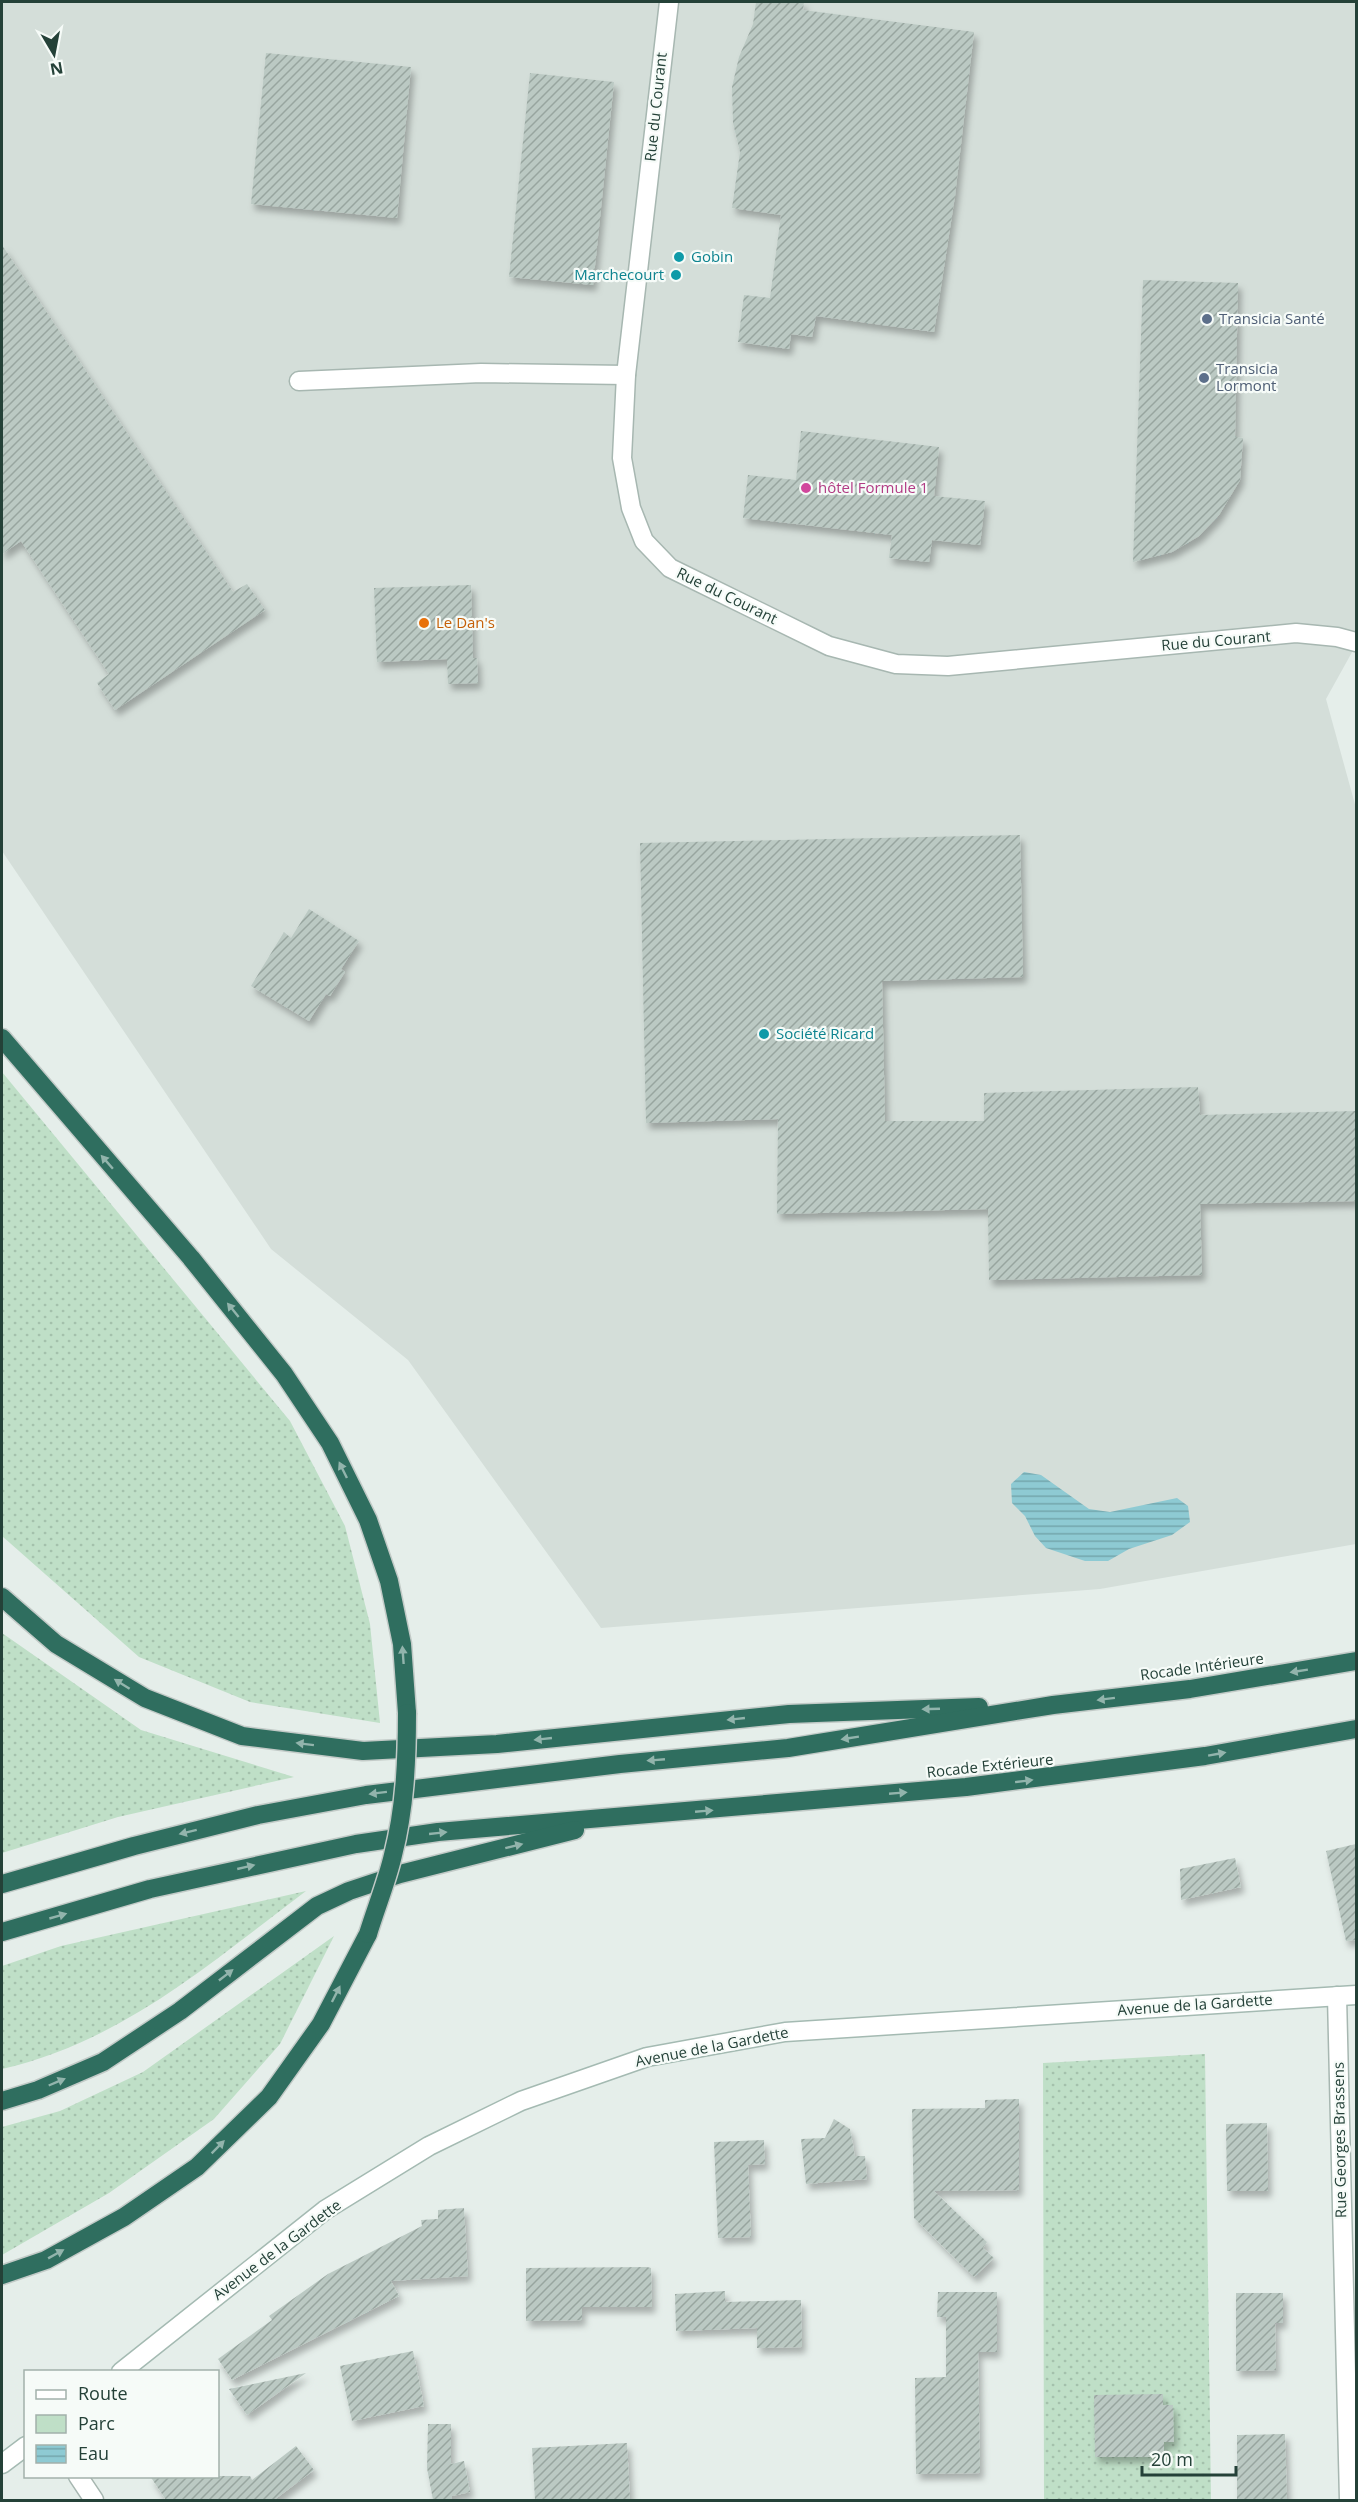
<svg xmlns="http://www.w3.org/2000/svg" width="1358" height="2502" font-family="'Open Sans',sans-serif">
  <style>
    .built { fill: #d4ded9 }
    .green { fill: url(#green-dots) }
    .water { fill: url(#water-rules) }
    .building { fill: url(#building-hatch); filter: url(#shadow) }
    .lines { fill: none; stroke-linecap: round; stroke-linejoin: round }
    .minor-casing { stroke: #a7b7b1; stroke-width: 21 }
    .secondary-casing { stroke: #a4bab2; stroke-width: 21 }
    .motorway-casing { stroke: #c2cac7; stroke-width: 21 }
    .minor { stroke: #fff; stroke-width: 18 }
    .secondary { stroke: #fff; stroke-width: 18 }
    .motorway { stroke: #2f6e5f; stroke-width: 18 }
    .motorway-bridge-casing { stroke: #c2cac7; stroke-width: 21; stroke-linecap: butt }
    .motorway-bridge { stroke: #2f6e5f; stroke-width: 18 }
    .oneway { fill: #92b4ac }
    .culture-dot { fill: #0f9aa8; stroke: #f6fbf8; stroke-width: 2 }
    .service-dot { fill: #5c6f8a; stroke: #f6fbf8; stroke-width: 2 }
    .hotel-dot { fill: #d1479c; stroke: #f6fbf8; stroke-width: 2 }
    .food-dot { fill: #e8710a; stroke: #f6fbf8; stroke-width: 2 }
    .labels { text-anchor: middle; stroke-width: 4.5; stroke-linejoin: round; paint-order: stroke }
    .street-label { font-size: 15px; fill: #244138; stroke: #f6fbf8 }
    .culture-label { font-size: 15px; fill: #0d838f; stroke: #f6fbf8; text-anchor: start }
    .service-label { font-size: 15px; fill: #4e5e75; stroke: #f6fbf8; text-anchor: start }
    .hotel-label { font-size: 15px; fill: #b23c85; stroke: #f6fbf8; text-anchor: start }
    .food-label { font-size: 15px; fill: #c56008; stroke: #f6fbf8; text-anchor: start }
  </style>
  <defs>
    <pattern id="green-dots" width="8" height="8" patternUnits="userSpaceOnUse" patternTransform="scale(1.5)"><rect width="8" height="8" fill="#bfdfc7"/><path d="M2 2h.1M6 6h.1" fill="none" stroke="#a4c1ac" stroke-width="1.8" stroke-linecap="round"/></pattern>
    <pattern id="water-rules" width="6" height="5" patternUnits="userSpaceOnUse" patternTransform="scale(1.5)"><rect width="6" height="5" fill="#8ecad3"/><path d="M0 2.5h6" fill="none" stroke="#74a6ac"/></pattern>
    <pattern id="building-hatch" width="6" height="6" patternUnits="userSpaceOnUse" patternTransform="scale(1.5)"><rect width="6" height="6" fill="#bbc9c3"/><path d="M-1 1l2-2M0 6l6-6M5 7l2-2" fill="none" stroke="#98a59f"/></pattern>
    <filter id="shadow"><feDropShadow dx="3.5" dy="6" stdDeviation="3" flood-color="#0004"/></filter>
  </defs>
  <rect width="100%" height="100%" fill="#e5eeea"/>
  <!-- built -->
  <polygon class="built" points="2,2 1356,2 1356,645 1326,699 1356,808 1356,1544 1100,1589 601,1628 408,1360 271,1249 2,851"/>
  <!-- green -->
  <g class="green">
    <polygon points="2,1072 290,1421 345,1526 370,1624 380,1723 250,1702 139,1657 2,1536"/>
    <polygon points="2,1633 141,1730 294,1777 118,1817 2,1853"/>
    <path d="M306,1891C209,1964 123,2041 2,2069V1966L61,1946Z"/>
    <polygon points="334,1936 280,2044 214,2119 109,2193 2,2255 2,2127 60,2111 143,2072"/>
    <polygon points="1205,2054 1211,2500 1044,2500 1043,2063"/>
  </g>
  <!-- water -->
  <polygon class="water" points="1024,1472 1041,1475 1089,1509 1110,1512 1177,1498 1188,1506 1190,1522 1172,1535 1129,1549 1108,1561 1085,1561 1046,1548 1035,1536 1025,1516 1012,1503 1011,1484"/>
  <!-- building -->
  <g class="building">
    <polygon points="756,2 804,2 803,10 974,32 955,196 934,332 816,316 812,337 791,334 789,349 738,342 744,295 770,298 781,215 732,208 740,152 733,123 732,87 739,57 753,24"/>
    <polygon points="266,53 411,67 397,218 251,204"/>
    <polygon points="530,73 614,82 593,285 509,277"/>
    <polygon points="2,245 233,592 247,584 265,610 115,710 97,683 109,674 21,541 2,554"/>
    <polygon points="1143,280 1238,283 1235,437 1243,438 1240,480 1219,515 1199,536 1172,552 1133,562"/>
    <polygon points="801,431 939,447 934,496 985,501 980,545 932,540 929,562 889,558 892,535 743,518 748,475 796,480"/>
    <polygon points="471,585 473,658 477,658 478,683 448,684 447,659 377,662 374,588"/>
    <polygon points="1020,835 1023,977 882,981 885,1121 984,1121 984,1093 1198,1087 1200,1115 1356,1111 1356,1201 1200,1204 1202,1275 989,1280 988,1209 777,1214 778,1119 646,1123 640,843"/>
    <polygon points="309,909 359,941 341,969 345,972 330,996 326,994 309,1021 251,986 284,932 291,938"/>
    <polygon points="1356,1844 1356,1940 1346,1941 1326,1851"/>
    <polygon points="1235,1858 1241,1887 1181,1900 1180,1869"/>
    <polygon points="1019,2099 1019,2190 934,2191 987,2242 983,2248 994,2258 974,2277 914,2218 912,2109 985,2108 985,2100"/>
    <polygon points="834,2119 850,2129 855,2156 865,2156 867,2179 806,2184 801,2139 825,2138"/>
    <polygon points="1267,2123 1268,2191 1227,2191 1226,2124"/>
    <polygon points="764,2140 765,2164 748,2165 751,2237 718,2238 714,2142"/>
    <polygon points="464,2208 468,2276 391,2281 399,2296 232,2380 218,2359 272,2320 269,2316 328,2274 422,2226 421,2220 438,2219 438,2210"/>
    <polygon points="647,2267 651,2268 652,2307 582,2307 582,2320 526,2321 526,2268"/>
    <polygon points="725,2291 725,2302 801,2300 802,2347 757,2348 757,2328 676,2331 675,2294"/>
    <polygon points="938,2292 997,2292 997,2352 978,2352 980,2473 916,2474 915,2378 946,2377 946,2317 937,2317"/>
    <polygon points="1236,2293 1283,2293 1283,2323 1275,2323 1276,2370 1236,2371"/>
    <polygon points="413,2351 424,2406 352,2421 340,2366"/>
    <polygon points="306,2373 247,2415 229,2389"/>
    <polygon points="1163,2394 1163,2405 1173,2405 1174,2442 1164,2442 1164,2457 1095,2457 1094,2395"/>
    <polygon points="428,2424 451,2424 451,2464 464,2461 470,2492 452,2496 452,2500 433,2500 427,2468"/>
    <polygon points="1285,2434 1287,2500 1237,2500 1237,2435"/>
    <polygon points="627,2443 630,2500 535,2500 532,2448"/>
    <polygon points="296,2446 314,2470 274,2500 166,2500 150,2476 250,2476 252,2480"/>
  </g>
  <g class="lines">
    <!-- minor casing -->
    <g class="minor-casing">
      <g id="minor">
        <polyline points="669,2 626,375 622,458 631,508 644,541 670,568 829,646 896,664 948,666 1296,633 1337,637 1356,642"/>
        <polyline points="299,381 481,373 626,375"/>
        <polyline points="1337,1996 1349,2500"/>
        <polyline points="78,2476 94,2500"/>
      </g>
    </g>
    <!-- secondary casing -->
    <g class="secondary-casing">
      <g id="secondary">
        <polyline points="121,2372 325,2210 429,2146 521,2101 647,2057 785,2032 1356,1995"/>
        <polyline points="2,2464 26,2446"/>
      </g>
    </g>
    <!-- motorway casing -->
    <g class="motorway-casing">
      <g id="motorway">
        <polyline points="2,1038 191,1258 284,1374 330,1443 368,1520 389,1581 402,1644 407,1713"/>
        <polyline points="2,1597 56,1644 145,1698 242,1736 363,1751 497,1744 789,1714 979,1707"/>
        <polyline points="2,1884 134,1846 258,1815 366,1795 620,1764 788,1748 1053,1705 1190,1689 1356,1661"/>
        <polyline points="2,1932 150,1889 356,1844 438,1832 966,1787 1205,1756 1356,1729"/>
        <polyline points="2,2101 38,2090 103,2062 180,2011 317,1906 349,1891 400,1874 575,1830"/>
        <polyline points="2,2275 46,2260 124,2217 197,2167 269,2097 321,2024 368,1934"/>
      </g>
    </g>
    <!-- minor -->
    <use href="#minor" class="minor"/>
    <!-- secondary -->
    <use href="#secondary" class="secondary"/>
    <!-- motorway -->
    <use href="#motorway" class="motorway"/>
    <!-- motorway-bridge casing -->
    <g class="motorway-bridge-casing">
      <path id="motorway-bridge" d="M368,1934C376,1908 387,1881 393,1855C405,1808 407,1761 407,1713"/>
    </g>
    <!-- motorway-bridge -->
    <use href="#motorway-bridge" class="motorway-bridge"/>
  </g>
  <!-- one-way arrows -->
  <defs><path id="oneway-solid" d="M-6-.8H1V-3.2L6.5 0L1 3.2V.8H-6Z" transform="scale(1.5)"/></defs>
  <g class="oneway">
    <use href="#oneway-solid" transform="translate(107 1162) rotate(-131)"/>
    <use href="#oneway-solid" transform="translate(233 1310) rotate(-129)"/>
    <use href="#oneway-solid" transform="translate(343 1470) rotate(-116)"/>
    <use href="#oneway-solid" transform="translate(403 1655) rotate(-94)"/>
    <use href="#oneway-solid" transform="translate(1299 1671) rotate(171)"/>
    <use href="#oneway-solid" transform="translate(122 1684) rotate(-148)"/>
    <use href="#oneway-solid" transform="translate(1106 1699) rotate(173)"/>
    <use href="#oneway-solid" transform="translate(931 1709) rotate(178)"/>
    <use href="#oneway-solid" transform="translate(736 1719) rotate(174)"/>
    <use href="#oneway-solid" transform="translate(850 1738) rotate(171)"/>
    <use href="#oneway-solid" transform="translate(543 1739) rotate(174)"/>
    <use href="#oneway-solid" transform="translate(305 1744) rotate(-173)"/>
    <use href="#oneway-solid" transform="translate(1217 1754) rotate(-10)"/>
    <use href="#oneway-solid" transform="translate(656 1760) rotate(175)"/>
    <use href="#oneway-solid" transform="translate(1024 1781) rotate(-7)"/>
    <use href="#oneway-solid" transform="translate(378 1793) rotate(173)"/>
    <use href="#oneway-solid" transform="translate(898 1793) rotate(-5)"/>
    <use href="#oneway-solid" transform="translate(704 1811) rotate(-5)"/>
    <use href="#oneway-solid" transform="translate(188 1832) rotate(166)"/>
    <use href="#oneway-solid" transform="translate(438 1833) rotate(-6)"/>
    <use href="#oneway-solid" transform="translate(514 1846) rotate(-14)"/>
    <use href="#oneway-solid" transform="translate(246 1867) rotate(-13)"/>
    <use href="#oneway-solid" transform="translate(58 1916) rotate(-16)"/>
    <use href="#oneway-solid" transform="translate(226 1975) rotate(-38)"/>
    <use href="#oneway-solid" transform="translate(336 1994) rotate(-63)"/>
    <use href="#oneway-solid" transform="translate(57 2082) rotate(-23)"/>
    <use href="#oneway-solid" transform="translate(218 2147) rotate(-45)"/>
    <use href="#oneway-solid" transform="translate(56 2254) rotate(-29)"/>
  </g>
  <!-- markers -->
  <g class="culture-dot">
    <circle cx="679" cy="257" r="6"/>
    <circle cx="676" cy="275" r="6"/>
    <circle cx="764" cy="1034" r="6"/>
  </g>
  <g class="service-dot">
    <circle cx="1207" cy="319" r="6"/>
    <circle cx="1204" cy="378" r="6"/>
  </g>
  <circle class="hotel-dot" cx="806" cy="488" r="6"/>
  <circle class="food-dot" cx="424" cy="623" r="6"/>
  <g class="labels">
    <!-- street labels -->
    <g class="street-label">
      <text transform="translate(656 107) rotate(-84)" y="5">Rue du Courant</text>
      <text transform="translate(727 596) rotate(26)" y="5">Rue du Courant</text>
      <text transform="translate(1216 641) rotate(-5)" y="5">Rue du Courant</text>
      <text transform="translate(1202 1667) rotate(-8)" y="5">Rocade Intérieure</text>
      <text transform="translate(990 1766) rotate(-6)" y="5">Rocade Extérieure</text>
      <text transform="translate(1195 2005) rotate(-4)" y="5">Avenue de la Gardette</text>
      <text transform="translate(712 2047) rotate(-11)" y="5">Avenue de la Gardette</text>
      <text transform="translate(1340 2140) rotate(-91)" y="5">Rue Georges Brassens</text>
      <text transform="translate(277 2250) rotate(-37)" y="5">Avenue de la Gardette</text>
    </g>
    <!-- culture labels -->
    <g class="culture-label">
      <text x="691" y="262">Gobin</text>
      <text x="664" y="280" text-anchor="end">Marchecourt</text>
      <text x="776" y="1039">Société Ricard</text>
    </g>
    <!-- service labels -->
    <g class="service-label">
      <text x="1219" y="324">Transicia Santé</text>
      <text x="1216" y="374">Transicia<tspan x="1216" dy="17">Lormont</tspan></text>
    </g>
    <!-- hotel labels -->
    <g class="hotel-label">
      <text x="818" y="493">hôtel Formule 1</text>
    </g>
    <!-- food labels -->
    <g class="food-label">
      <text x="436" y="628">Le Dan's</text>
    </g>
  </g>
  <!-- border -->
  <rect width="1358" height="2502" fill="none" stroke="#244138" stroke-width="6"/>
  <!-- legend -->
  <rect x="24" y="2370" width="195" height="108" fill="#f6fbf8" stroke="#a2b1ab" stroke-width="1.5"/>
  <rect x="36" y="2390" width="30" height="9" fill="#ffffff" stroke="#a2b1ab" stroke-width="1.5"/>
  <text x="78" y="2400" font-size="18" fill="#244138">Route</text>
  <rect x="36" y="2415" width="30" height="18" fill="#bfdfc7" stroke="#a2b1ab" stroke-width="1.5"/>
  <text x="78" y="2430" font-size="18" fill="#244138">Parc</text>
  <rect x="36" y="2445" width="30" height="18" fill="url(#water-rules)" stroke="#a2b1ab" stroke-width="1.5"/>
  <text x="78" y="2460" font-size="18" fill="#244138">Eau</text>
  <!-- north arrow -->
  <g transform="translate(54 54) rotate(170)" stroke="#f6fbf8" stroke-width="4.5" paint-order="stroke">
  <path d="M0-4.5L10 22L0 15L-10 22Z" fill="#244138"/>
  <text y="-9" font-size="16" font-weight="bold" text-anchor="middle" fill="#244138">N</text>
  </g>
  <!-- scale -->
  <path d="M1142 2466v9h94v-9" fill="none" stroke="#244138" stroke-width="3"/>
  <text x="1151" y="2466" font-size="18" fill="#244138" stroke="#f6fbf8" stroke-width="4.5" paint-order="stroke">20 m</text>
</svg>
